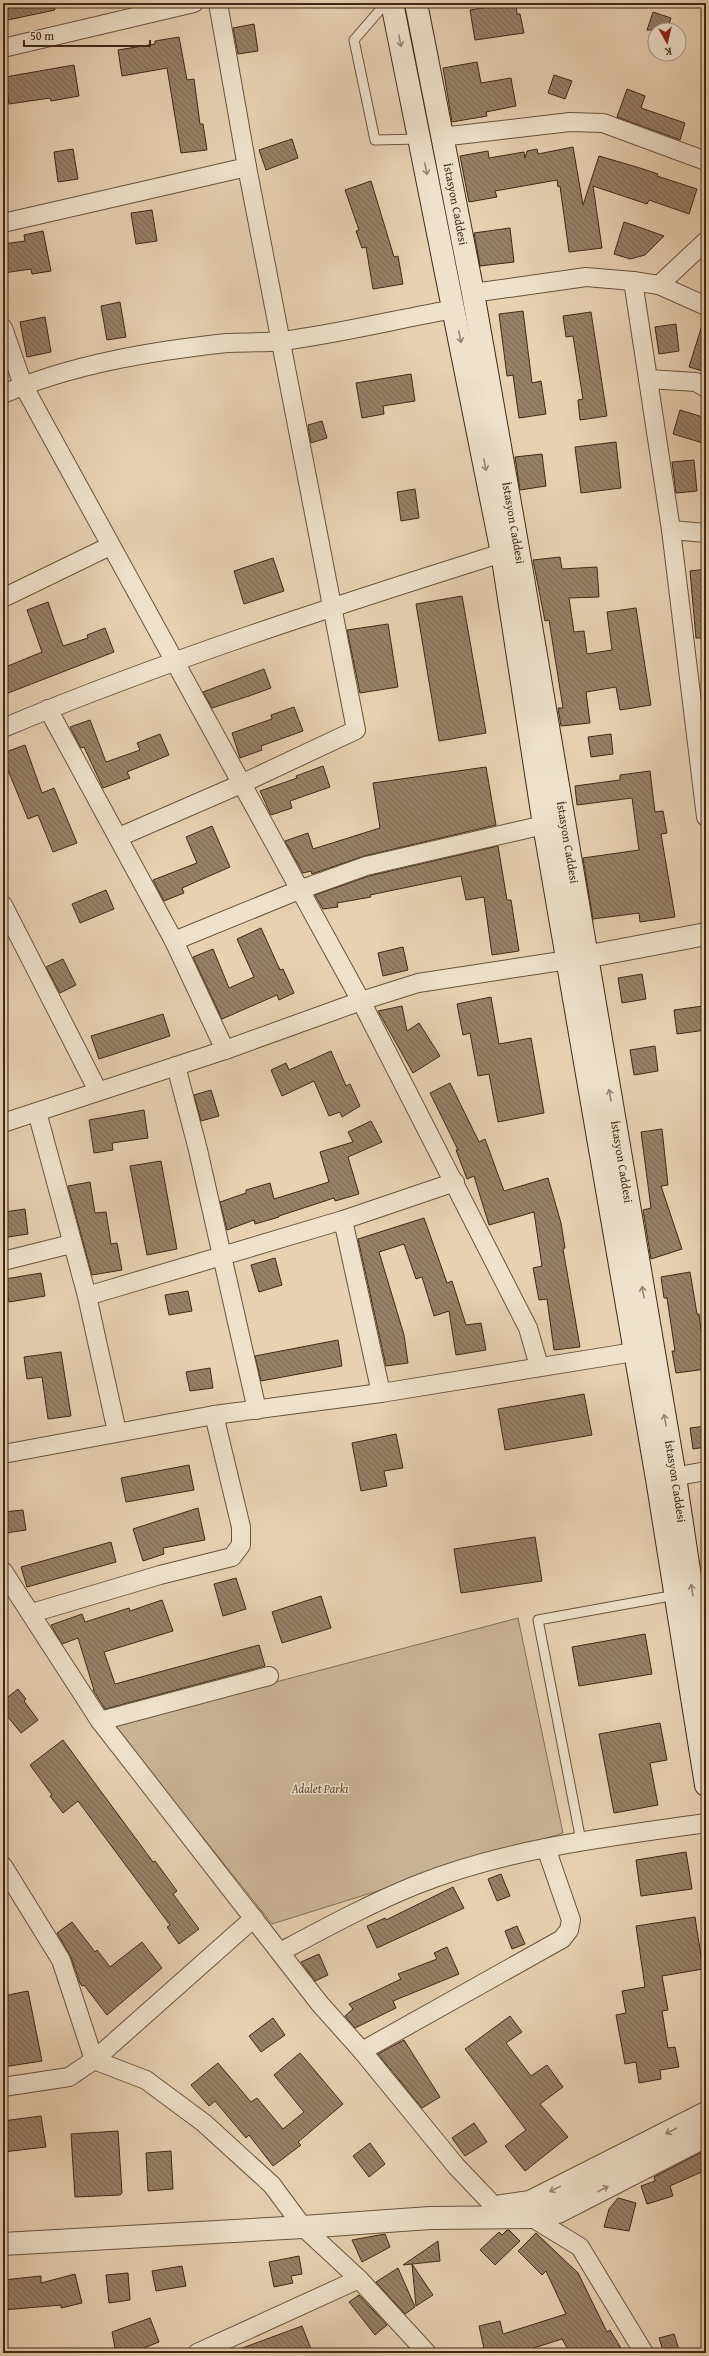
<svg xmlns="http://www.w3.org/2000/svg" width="709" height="2356" font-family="'Gentium Book Plus',serif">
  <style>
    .park { fill: #cab497; stroke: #846e57 }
    .building { fill: url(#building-back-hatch); stroke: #3f2917 }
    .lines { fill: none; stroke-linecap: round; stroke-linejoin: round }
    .service-casing { stroke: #69533e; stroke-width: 11 }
    .minor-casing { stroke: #69533e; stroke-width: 20 }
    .tertiary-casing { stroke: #69533e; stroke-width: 24 }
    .secondary-casing { stroke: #3f2917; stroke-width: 24 }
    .service { stroke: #efe1cc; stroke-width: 9 }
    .minor { stroke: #efe1cc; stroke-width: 18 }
    .tertiary { stroke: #efe1cc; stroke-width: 22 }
    .secondary { stroke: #efe1cc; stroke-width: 22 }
    .oneway { stroke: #978572 }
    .labels { text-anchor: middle; stroke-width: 3; stroke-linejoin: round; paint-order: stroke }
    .street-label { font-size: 12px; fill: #3f2917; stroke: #efe1cc }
    .park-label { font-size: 12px; font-style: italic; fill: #5b4531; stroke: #efe1cc }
  </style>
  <defs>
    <pattern id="building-back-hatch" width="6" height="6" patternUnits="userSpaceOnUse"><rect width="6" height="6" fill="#968067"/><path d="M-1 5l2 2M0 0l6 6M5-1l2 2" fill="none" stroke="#7c6954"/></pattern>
  </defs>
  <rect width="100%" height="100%" fill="#e7d1b1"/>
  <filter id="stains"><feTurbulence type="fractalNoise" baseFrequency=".005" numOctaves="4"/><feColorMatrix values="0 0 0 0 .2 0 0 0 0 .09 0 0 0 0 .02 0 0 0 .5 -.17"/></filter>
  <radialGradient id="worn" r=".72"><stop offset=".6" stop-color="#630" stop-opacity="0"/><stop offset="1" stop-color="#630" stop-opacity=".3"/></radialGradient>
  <!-- park -->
  <polygon class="park" points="518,1618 563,1833 272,1924 113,1725"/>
  <!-- building -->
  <g class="building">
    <polygon points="3,3 54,3 55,10 3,21"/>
    <polygon points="516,3 517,14 520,14 524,33 475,40 470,10"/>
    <polygon points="653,12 671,18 667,30 647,30"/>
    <polygon points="254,24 258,51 238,54 233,28"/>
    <polygon points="179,37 187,80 194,79 200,124 203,124 207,150 181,153 167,68 122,76 118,50 155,44 155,41"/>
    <polygon points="477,62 481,83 511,78 516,106 486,112 487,116 452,122 443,68"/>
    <polygon points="74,65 79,96 51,101 50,98 9,104 5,77"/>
    <polygon points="554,75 572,81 565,99 548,93"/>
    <polygon points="627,89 645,96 641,108 685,123 680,140 617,117"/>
    <polygon points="292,139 298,158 266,170 259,150"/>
    <polygon points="573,147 583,205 599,156 640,168 658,174 657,176 697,189 689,214 649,200 647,204 593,186 602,248 569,252 560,186 558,187 557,180 495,191 497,197 469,202 460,156 488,151 489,158 524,152 525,158 527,151 537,149 538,154"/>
    <polygon points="73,149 78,179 58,182 54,152"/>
    <polygon points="371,181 394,257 398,256 403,284 373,289 366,247 362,248 356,231 359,230 345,190"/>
    <polygon points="152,210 157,241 136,244 131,213"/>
    <polygon points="624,222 633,225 664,236 645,255 630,259 614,254"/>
    <polygon points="510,228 514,262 480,266 474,233"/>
    <polygon points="43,231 51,271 32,274 31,269 3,273 3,244 25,241 24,235"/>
    <polygon points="120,302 126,337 107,340 101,306"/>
    <polygon points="523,311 532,383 541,381 546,414 519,418 513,375 507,376 499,314"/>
    <polygon points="591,312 607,416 580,420 578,400 583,399 573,336 566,337 563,316"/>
    <polygon points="45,317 51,352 27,357 20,322"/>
    <polygon points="703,322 706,323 706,372 689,367"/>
    <polygon points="676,324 679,351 659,354 655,327"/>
    <polygon points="411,374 415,401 383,406 384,414 362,418 356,383"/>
    <polygon points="680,410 706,418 706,444 673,434"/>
    <polygon points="322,421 327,438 311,443 308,425"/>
    <polygon points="616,442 621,488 581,493 575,447"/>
    <polygon points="542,454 546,486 520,490 515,457"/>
    <polygon points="694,460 697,491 676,493 672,462"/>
    <polygon points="415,489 419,518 401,521 397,492"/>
    <polygon points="560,557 562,569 597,567 599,597 569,598 574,632 584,631 587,654 612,650 607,612 636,608 651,705 620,710 616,687 586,692 590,723 561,726 558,708 563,708 549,620 545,621 533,560"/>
    <polygon points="273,558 284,591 244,604 234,571"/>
    <polygon points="706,569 706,638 696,638 690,571"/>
    <polygon points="462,596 486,733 439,741 416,604"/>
    <polygon points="48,602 63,646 88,638 87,635 105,628 114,652 3,695 3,668 42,652 27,610"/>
    <polygon points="388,624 398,687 360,693 347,630"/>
    <polygon points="264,669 271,688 249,696 212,708 203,692"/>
    <polygon points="294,707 303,731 261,746 262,750 240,758 232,733 272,719 271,715"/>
    <polygon points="90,720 106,762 140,750 137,743 160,734 169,755 127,772 130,778 103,788 84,747 81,748 70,727"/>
    <polygon points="611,734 613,754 591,757 588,737"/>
    <polygon points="25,745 42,793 54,788 77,843 53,852 38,815 28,819 3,758 3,753"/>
    <polygon points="323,766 330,787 290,801 292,808 271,815 260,791 297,778 296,776"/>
    <polygon points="486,767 496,825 364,856 312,874 311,871 303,873 285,841 308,833 313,849 380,828 373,783"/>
    <polygon points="650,771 655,812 663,811 667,833 661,834 675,917 640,922 639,913 593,919 583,858 639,850 632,798 577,805 575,786 620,780 620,775"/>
    <polygon points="212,826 230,867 182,888 184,893 164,901 153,880 197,863 186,837"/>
    <polygon points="498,846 507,900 511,900 519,951 492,955 484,897 466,900 461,876 370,895 371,897 337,903 338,907 323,909 315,895 369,876"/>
    <polygon points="106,890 114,909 80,923 72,904"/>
    <polygon points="261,928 280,970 283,969 294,993 279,1000 277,995 222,1019 193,957 213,949 229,988 254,977 237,939"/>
    <polygon points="403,947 408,970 383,976 378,953"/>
    <polygon points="63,959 76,985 60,993 46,967"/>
    <polygon points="642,974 646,999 622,1003 618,978"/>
    <polygon points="491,997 499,1044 531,1038 544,1113 498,1122 489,1074 478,1076 470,1033 463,1035 457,1004"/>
    <polygon points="402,1006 407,1031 419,1023 440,1056 413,1073 378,1011"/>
    <polygon points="703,1006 706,1030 677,1034 674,1010"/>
    <polygon points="163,1014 170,1036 99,1059 91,1036"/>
    <polygon points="655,1046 658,1071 634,1075 630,1050"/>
    <polygon points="331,1051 346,1086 350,1084 360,1106 342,1117 340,1112 329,1116 314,1081 282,1096 271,1070 286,1063 289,1070"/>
    <polygon points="450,1083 479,1142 485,1139 504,1191 548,1178 561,1223 565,1248 563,1249 580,1347 554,1350 547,1299 539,1300 533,1268 542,1266 534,1212 489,1225 474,1176 467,1179 456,1150 458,1150 430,1093"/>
    <polygon points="211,1090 219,1116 201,1121 194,1095"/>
    <polygon points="144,1110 148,1138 112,1143 113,1150 94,1153 89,1120"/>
    <polygon points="371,1121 382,1142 348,1157 359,1194 335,1201 334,1198 279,1216 279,1217 255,1224 254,1220 227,1230 220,1202 246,1193 246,1190 270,1183 274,1199 329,1182 320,1152 353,1142 348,1132"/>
    <polygon points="662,1129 668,1185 661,1186 682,1249 651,1259 643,1210 651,1208 641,1132"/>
    <polygon points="161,1161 177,1249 147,1255 130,1166"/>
    <polygon points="90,1182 95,1213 106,1212 111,1244 117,1243 122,1270 92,1275 68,1186"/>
    <polygon points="25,1209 28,1234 8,1237 4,1212"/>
    <polygon points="424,1218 447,1283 452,1281 466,1325 481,1323 486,1350 456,1355 449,1311 434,1316 422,1277 416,1279 404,1244 379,1252 404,1335 408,1363 386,1366 358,1239"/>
    <polygon points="275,1258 282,1285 259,1292 251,1265"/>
    <polygon points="690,1272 697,1314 699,1314 706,1369 676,1373 672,1351 675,1351 667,1298 664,1298 661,1277"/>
    <polygon points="41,1273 45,1296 9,1302 5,1279"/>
    <polygon points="188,1291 192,1311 169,1315 165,1295"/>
    <polygon points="338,1340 342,1366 261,1381 255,1356"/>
    <polygon points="61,1352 71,1416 48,1419 42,1377 27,1379 24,1357"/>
    <polygon points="210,1368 213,1388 190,1391 186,1372"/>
    <polygon points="584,1394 592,1435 505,1450 498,1409"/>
    <polygon points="706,1426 706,1447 693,1449 690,1428"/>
    <polygon points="396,1434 403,1468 384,1471 387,1486 361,1491 352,1443"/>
    <polygon points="189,1465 194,1490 126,1502 121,1478"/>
    <polygon points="198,1508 205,1540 163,1548 164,1554 143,1561 133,1529"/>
    <polygon points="23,1510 26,1530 6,1533 3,1512"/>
    <polygon points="535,1537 542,1581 461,1593 454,1549"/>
    <polygon points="111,1542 116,1562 27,1587 21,1567"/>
    <polygon points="236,1578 246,1609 223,1616 214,1584"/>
    <polygon points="321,1596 331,1628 282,1643 272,1612"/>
    <polygon points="162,1600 173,1631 104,1652 115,1684 259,1645 265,1666 105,1709 93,1690 94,1690 78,1638 62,1644 51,1625 82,1614 85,1622 129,1608 130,1611"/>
    <polygon points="645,1634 652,1674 579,1686 572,1647"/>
    <polygon points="18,1689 26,1699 24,1701 38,1720 21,1733 3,1711 3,1701"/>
    <polygon points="660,1723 667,1760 650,1763 658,1805 614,1813 599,1734"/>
    <polygon points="63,1740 153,1862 155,1861 177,1891 173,1894 199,1929 179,1944 167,1927 170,1925 78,1801 63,1813 50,1796 52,1795 30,1765"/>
    <polygon points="686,1852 692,1889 641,1896 636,1860"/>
    <polygon points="501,1874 510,1896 497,1901 488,1879"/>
    <polygon points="453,1887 464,1908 377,1948 367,1926 385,1918 386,1920"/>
    <polygon points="695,1917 703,1969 662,1976 668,2010 662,2011 668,2048 675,2047 679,2067 660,2070 661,2079 639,2083 636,2062 625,2064 616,2015 626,2013 622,1991 645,1987 636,1926"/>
    <polygon points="72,1922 95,1952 97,1950 110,1967 142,1942 162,1968 107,2015 84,1985 82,1986 80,1983 71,1957 57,1933"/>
    <polygon points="517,1926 525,1944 512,1949 505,1931"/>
    <polygon points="447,1947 459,1974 393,2001 396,2008 355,2028 345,2016 353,2009 349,2004 401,1979 398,1974 437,1959 434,1953"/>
    <polygon points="319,1954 328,1975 315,1981 301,1962"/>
    <polygon points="28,1991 42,2061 3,2067 3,1996"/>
    <polygon points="510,2016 522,2032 506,2043 531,2076 547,2065 563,2087 540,2104 568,2137 525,2171 505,2146 526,2130 465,2049"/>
    <polygon points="273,2018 285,2035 261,2052 249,2036"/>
    <polygon points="404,2040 440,2097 422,2108 378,2054"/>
    <polygon points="300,2053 343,2104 298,2142 301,2145 273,2166 249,2135 246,2138 215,2101 209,2106 191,2085 218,2063 251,2102 257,2098 283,2129 304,2112 274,2075"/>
    <polygon points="41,2116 46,2147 3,2152 3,2121"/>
    <polygon points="474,2123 487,2142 465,2156 452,2138"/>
    <polygon points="118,2131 122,2193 120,2195 75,2197 71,2134"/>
    <polygon points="370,2143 385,2164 369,2177 353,2156"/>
    <polygon points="706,2150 706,2170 670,2186 673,2196 647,2204 641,2186 655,2181 654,2177"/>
    <polygon points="171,2151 173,2189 148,2191 146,2153"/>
    <polygon points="618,2198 636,2203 629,2231 604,2227 609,2209"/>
    <polygon points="507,2230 509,2230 520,2241 495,2265 480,2250 499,2232 502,2235"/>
    <polygon points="536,2233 578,2273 607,2332 610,2330 624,2353 570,2353 562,2339 518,2353 485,2353 479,2326 500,2321 503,2334 566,2314 546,2271 542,2275 518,2251"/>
    <polygon points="385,2234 390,2247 362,2262 352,2240"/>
    <polygon points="438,2241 440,2261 403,2265"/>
    <polygon points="299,2256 302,2274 291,2276 293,2283 274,2287 269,2262"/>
    <polygon points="412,2264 433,2295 416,2306"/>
    <polygon points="182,2266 186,2286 156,2291 152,2271"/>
    <polygon points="398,2268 415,2307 405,2314 376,2282"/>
    <polygon points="128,2273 130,2300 109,2303 106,2275"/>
    <polygon points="75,2274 82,2303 61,2308 61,2305 3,2310 3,2280 41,2276 41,2283"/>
    <polygon points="359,2295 387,2325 375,2335 349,2302"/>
    <polygon points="150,2318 159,2342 131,2353 116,2353 112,2332"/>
    <polygon points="302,2326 311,2349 301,2353 238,2353 237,2350"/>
    <polygon points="674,2334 680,2353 664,2353 659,2338"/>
  </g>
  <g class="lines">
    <!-- service casing -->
    <g class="service-casing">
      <g id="service">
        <polyline points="386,3 354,40 375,140 420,139"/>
        <polyline points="581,1841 538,1620 676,1595"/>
      </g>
    </g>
    <!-- minor casing -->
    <g class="minor-casing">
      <g id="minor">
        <polyline points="3,48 194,3"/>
        <polyline points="441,137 570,122 603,123 706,161"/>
        <polyline points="3,223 247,167"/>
        <polyline points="633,281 659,285 706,241"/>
        <polyline points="659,285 706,306"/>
        <polyline points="473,293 586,277 633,281 671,530 706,817"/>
        <polyline points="3,328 23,385 361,1001 528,1328 539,1366"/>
        <polyline points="648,379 696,382 706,388"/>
        <path d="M3,394C73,364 152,351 227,343C245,342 264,343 282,341C338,334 398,319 454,309"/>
        <polyline points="671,530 706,533"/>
        <polyline points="3,598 110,546"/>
        <polyline points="48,709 174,941 225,1050"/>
        <path d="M3,728C166,660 334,606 502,553"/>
        <polyline points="119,837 241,784 356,730 247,167 218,3"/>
        <polyline points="3,905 98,1091"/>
        <polyline points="174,941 299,890 366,866 544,825"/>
        <polyline points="176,1066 198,1150 257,1410"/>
        <polyline points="37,1112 87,1296 117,1432"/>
        <polyline points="3,1123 225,1050 361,1001 418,983 568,960"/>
        <polyline points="343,1220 381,1393"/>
        <polyline points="3,1261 71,1244"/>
        <polyline points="87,1296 343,1220 455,1182"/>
        <polyline points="3,1454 214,1415 381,1393 634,1352"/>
        <polyline points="662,1479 706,1471"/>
        <polyline points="3,1571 100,1721 320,2004 362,2051 456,2166 495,2207 531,2217 580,2247 644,2353"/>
        <polyline points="32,1613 160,1575 232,1557 241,1545 241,1527 214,1415"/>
        <polyline points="100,1721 269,1676"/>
        <polyline points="3,1866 61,1960 94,2060 146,2080 204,2123 272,2185 303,2227 359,2279 427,2353"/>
        <path d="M280,1952C325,1928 369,1904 416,1885C508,1848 609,1837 706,1823"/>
        <polyline points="362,2051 562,1939 569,1930 571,1920 546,1848"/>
        <polyline points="3,2087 69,2077 94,2060 254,1918"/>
        <polyline points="197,2353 359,2279"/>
      </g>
    </g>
    <!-- tertiary casing -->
    <g class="tertiary-casing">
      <g id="tertiary">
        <polyline points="569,960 706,934"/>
        <polyline points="502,2206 530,2202 706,2113"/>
        <polyline points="3,2244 303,2227 430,2218 531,2217 558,2212 706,2136"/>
      </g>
    </g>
    <!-- secondary casing -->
    <g class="secondary-casing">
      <g id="secondary">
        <polyline points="392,3 502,553 544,825 657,1479 706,1785"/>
        <path id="s1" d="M416,3L473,293L518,549L675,1477L706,1684"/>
      </g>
    </g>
    <!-- service -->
    <use href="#service" class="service"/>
    <!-- minor -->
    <use href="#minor" class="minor"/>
    <!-- tertiary -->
    <use href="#tertiary" class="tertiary"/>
    <!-- secondary -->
    <use href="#secondary" class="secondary"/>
  </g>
  <!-- one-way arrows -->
  <defs><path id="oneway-shaft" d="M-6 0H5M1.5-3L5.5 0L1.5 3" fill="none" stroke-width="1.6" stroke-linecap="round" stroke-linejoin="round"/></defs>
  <g class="oneway">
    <use href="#oneway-shaft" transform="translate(400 41) rotate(79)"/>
    <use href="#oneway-shaft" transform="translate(426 169) rotate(78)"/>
    <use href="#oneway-shaft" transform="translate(460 337) rotate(79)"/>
    <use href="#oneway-shaft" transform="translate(485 465) rotate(79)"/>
    <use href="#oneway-shaft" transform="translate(610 1095) rotate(-100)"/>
    <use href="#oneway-shaft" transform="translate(643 1292) rotate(-100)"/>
    <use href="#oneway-shaft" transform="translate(665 1420) rotate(-100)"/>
    <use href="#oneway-shaft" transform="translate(692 1590) rotate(-99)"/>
    <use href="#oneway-shaft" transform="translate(671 2131) rotate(152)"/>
    <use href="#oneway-shaft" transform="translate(555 2189) rotate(154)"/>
    <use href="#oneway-shaft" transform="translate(603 2189) rotate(-27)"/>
  </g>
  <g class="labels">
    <!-- street labels -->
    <g class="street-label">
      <text dy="4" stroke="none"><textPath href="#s1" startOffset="205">İstasyon Caddesi</textPath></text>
      <text dy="4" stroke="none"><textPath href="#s1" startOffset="529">İstasyon Caddesi</textPath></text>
      <text dy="4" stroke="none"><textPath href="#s1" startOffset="853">İstasyon Caddesi</textPath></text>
      <text dy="4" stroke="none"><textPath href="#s1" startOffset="1177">İstasyon Caddesi</textPath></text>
      <text dy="4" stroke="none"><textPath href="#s1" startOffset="1501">İstasyon Caddesi</textPath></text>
    </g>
    <!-- park labels -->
    <g class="park-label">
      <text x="320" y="1793">Adalet Parkı</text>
    </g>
  </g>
  <!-- margin -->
  <rect width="709" height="2356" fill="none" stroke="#e7d1b1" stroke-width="16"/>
  <rect x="4" y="4" width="701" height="2348" fill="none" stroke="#3f2917" stroke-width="2"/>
  <rect x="8" y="8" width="693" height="2340" fill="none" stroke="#3f2917"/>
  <!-- north arrow -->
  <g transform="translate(667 42) rotate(172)"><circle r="19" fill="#efe1cc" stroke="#a99784"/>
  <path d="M0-3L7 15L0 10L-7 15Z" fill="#8f2418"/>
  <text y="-6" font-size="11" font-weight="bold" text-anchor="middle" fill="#3f2917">K</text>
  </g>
  <!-- scale -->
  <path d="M24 40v6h126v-6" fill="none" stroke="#3f2917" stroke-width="2"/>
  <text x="30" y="40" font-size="12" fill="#3f2917" stroke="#efe1cc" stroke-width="3" paint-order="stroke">50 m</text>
  <rect width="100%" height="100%" filter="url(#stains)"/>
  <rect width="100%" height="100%" fill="url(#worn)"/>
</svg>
